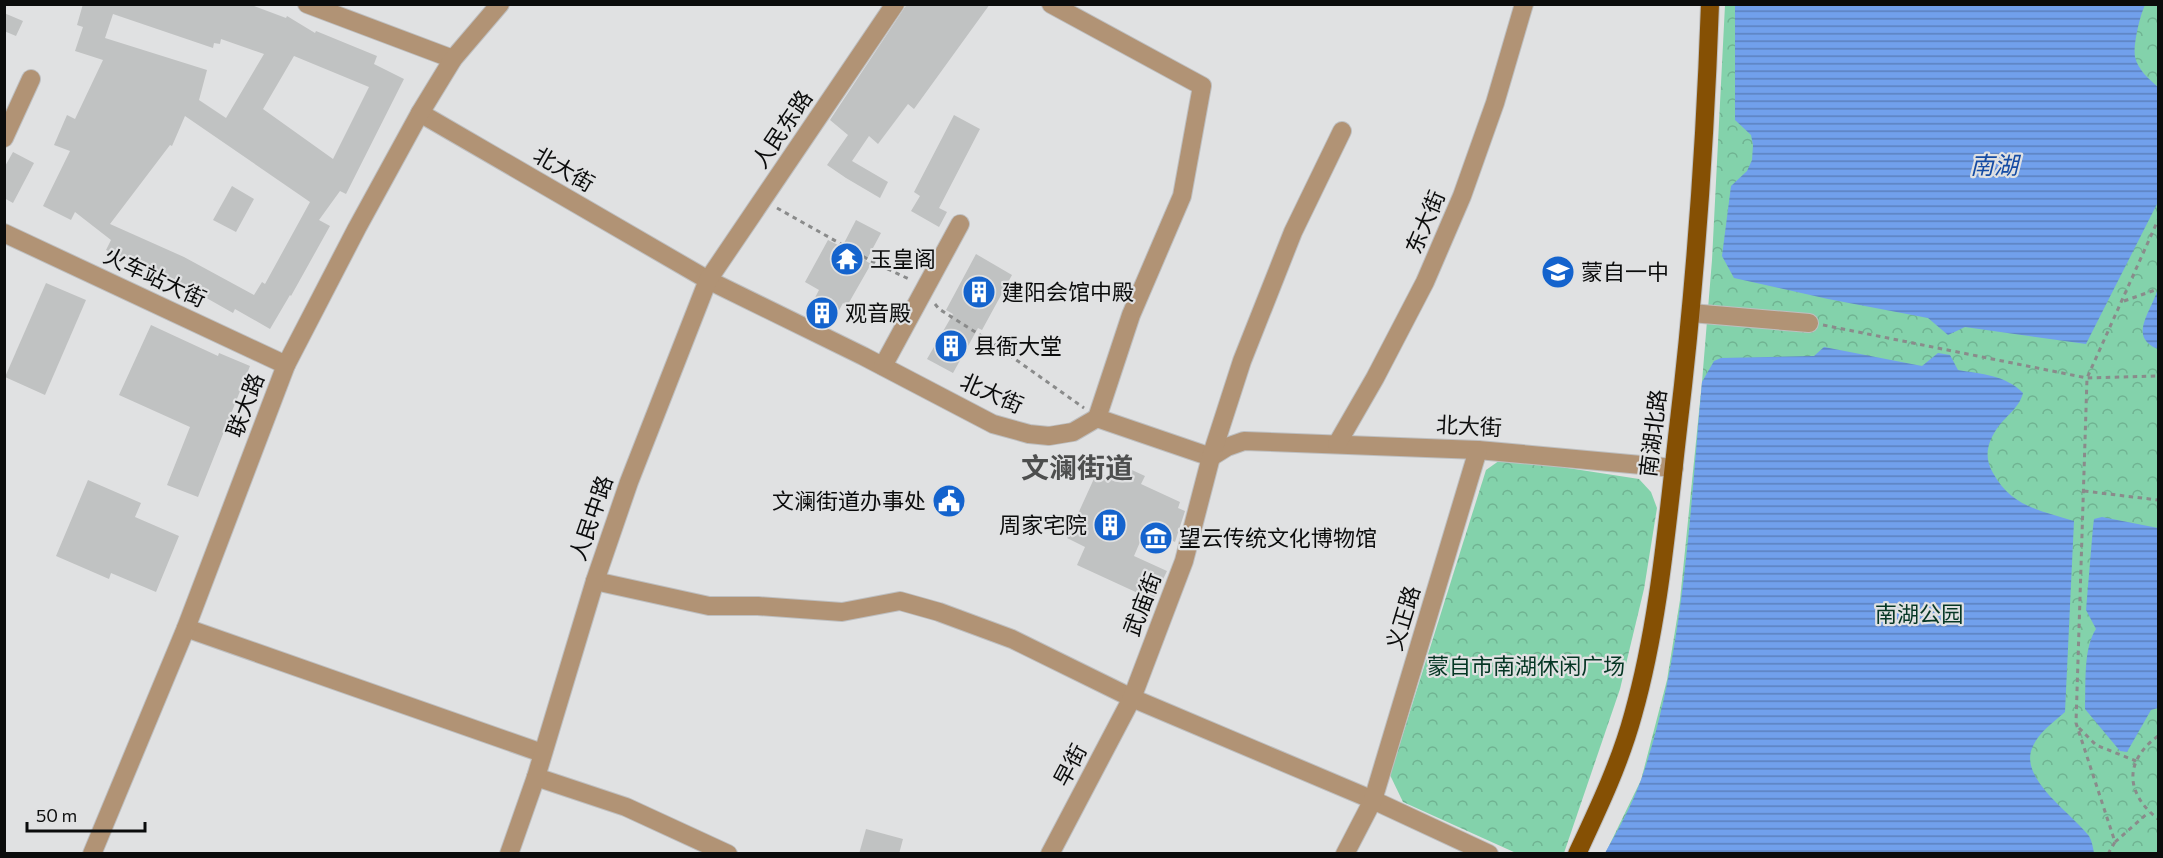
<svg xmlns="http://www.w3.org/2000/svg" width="2163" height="858" font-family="Commissioner,'Noto Sans SC',sans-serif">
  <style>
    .park { fill: url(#park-crowns) }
    .water { fill: url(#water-rules) }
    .building { fill: #c0c2c2; fill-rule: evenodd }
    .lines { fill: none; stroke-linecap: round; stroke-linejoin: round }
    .minor-casing { stroke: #bebfc0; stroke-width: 20 }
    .major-casing { stroke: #bebfc0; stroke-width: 20 }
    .path { stroke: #8a8b8b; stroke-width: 3; stroke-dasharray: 4.5 4.5; stroke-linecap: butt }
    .minor { stroke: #b19375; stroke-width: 18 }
    .major { stroke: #855004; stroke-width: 18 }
    .labels { text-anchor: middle; stroke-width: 4.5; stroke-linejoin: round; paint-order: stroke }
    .street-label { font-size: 22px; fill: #0b0c0c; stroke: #e0e1e2 }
    .poi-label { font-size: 22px; fill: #0b0c0c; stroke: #e0e1e2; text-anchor: start }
    .park-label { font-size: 22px; fill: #053624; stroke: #e0e1e2 }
    .water-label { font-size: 24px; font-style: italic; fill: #154ca4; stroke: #e0e1e2 }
    .district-label { font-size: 28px; font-weight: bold; fill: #4d4e4e; stroke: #e0e1e2 }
  </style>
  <defs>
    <pattern id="park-crowns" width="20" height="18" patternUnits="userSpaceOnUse" patternTransform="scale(1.5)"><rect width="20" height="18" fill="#83d2ab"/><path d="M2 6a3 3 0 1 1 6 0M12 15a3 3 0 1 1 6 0" fill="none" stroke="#70b392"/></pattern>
    <pattern id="water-rules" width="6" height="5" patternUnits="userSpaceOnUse" patternTransform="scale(1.5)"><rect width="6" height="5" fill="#71a0ec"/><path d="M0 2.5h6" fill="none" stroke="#5b81be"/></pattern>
  </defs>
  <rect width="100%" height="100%" fill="#e0e1e2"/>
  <!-- park -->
  <g class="park">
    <polygon points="1725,5 2158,5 2158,853 1605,854 1641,780 1667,680 1680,600 1702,382 1712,260"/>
    <polygon points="1503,458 1639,479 1651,492 1657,508 1644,589 1620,689 1564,853 1516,853 1403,802 1390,775 1486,470"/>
  </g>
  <!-- water -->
  <g class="water">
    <path d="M1735,5H2145C2140,15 2133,45 2135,57C2138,70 2149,79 2158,87V202L2086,344L1965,327L1948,335L1928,318L1828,299L1734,278L1722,256L1731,186L1747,171L1752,160L1753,145L1751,135L1735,120Z"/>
    <path d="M2158,287V349C2126,336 2154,309 2158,287Z"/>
    <path d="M1824,347L1922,366L1938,353L1950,355L1958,370C1981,374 2006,375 2023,393C2019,409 2005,416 1996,430C1987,444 1984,458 1993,473C2012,507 2039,510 2074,521L2065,712C2054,722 2039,732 2033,746C2017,778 2072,813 2089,836C2092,841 2093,848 2094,853H1605C1618,830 1632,805 1641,780C1684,658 1690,511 1702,382L1714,361L1721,358L1814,356Z"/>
    <path d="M2102,517L2158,528V708L2151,710L2127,752L2120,751L2085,709C2086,685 2083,648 2096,629L2086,610L2093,527L2094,519Z"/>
  </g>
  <!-- building -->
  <g class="building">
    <path d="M83,4H249L286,18L287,16L315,33L316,31L377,56L374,64L404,79L346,194L340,191L319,220L330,226L291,296L290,295L270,329L235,309L233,313L164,274L106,250L111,240L75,212L71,220L43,206L70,151L54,145L67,115L75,119L103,60L75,51L83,27L77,25ZM113,14L213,48L214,43L220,44L221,39L264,54L226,118L199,100L207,70L105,38ZM294,56L369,87L333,159L263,109ZM185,116L310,202L265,284L262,282L254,295L184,257L110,224L170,145L172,146Z"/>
    <polygon points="907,4 990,4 914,109 908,104 878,144 869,136 852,161 888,182 880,198 846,178 827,165 848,135 830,120"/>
    <polygon points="4,13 23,21 16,36 4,31"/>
    <polygon points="954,115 980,129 939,208 947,212 939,227 911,211 920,196 914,192"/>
    <polygon points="13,152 34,163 13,203 4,198 4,168"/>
    <polygon points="232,186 254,199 236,232 213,220"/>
    <polygon points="856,220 881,233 866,261 871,264 847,306 843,303 830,327 806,315 819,290 805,282 828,240 842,247"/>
    <polygon points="976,254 1012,275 982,330 978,328 953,373 927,359 953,314 946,310"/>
    <polygon points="46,283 86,300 45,395 5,377"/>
    <polygon points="151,325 218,356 219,353 250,366 198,497 167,485 190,427 119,395"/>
    <polygon points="1121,465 1145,476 1141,484 1180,502 1178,508 1185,511 1175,542 1146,528 1134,556 1167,571 1153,600 1077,565 1085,547 1067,538 1097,472 1114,480"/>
    <polygon points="88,480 141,503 135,517 179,536 156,592 111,573 109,579 56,556"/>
    <polygon points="866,829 903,839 899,854 859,854"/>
  </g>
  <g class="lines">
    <!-- minor casing -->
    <g class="minor-casing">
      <g id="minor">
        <polyline points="307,4 453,59"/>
        <polyline points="1051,4 1202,86 1182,196 1131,315 1097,418"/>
        <polyline points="420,113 708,280 863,356 993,424 1029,434 1049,436 1073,432 1097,418 1211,457 1227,447 1244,441 1478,450 1674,468"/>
        <polyline points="4,138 31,79"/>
        <polyline points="4,233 286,365"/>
        <polyline points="1691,313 1809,323"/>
        <polyline points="883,366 960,224"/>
        <polyline points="1337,444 1375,378 1425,282 1462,196 1495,103 1524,4"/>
        <polyline points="595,581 709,606 758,606 842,612 900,601 939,612 1012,639 1132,698 1373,800 1489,854"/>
        <polyline points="186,628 542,753"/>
        <polyline points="536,777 626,807 728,854"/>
        <polyline points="92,854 186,628 286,365 357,228 420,113 453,59 500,4"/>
        <polyline points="509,854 536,777 595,581 629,482 708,280 895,4"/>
        <polyline points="1050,854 1132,698 1184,561 1211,457 1242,361 1293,232 1342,131"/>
        <polyline points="1345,854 1373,800 1478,450"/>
      </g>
    </g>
    <!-- major casing -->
    <g class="major-casing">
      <path id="major" d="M1577,854C1598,809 1620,763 1633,715C1659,623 1667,524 1678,429C1695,288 1705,146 1710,4"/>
    </g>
    <!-- path -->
    <g class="path">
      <polyline points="4,71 5,71"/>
      <polyline points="777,208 873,262 911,280"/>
      <polyline points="2124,301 2158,289"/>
      <polyline points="935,304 939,309 991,342 1084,408"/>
      <polyline points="1823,325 2087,378 2158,376"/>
      <polyline points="2084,491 2158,500"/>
      <polyline points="2079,728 2096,745 2136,761"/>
      <path d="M2158,736C2124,761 2125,793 2158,819"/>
      <polyline points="2115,842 2149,812"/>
      <polyline points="2108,854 2115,842 2076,723 2087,378 2158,220"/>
    </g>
    <!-- minor -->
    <use href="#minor" class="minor"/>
    <!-- major -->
    <use href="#major" class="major"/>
  </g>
  <!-- icons -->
  <defs>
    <g id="temple-disc" transform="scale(1.725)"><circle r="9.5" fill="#1463cd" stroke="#e0e1e2"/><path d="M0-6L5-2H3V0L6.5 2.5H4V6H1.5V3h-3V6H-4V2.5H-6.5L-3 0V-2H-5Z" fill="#fff"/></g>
    <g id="school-disc" transform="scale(1.725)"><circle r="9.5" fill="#1463cd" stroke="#e0e1e2"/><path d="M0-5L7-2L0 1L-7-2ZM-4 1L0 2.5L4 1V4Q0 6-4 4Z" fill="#fff"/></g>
    <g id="building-disc" transform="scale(1.725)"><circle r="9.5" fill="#1463cd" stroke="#e0e1e2"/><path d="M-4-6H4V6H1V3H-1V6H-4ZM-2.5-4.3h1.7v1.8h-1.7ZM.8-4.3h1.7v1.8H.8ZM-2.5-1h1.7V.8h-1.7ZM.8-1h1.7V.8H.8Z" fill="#fff"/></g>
    <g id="civic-disc" transform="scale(1.725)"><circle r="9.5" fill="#1463cd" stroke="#e0e1e2"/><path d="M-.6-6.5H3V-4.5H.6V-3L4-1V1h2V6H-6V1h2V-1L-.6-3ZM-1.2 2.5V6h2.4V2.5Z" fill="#fff"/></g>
    <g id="museum-disc" transform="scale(1.725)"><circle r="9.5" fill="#1463cd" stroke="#e0e1e2"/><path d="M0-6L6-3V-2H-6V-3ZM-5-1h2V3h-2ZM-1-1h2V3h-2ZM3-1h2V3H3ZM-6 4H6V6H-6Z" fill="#fff"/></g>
  </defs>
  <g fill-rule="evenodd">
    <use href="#temple-disc" x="847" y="259"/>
    <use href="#school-disc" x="1558" y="272"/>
    <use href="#building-disc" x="979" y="292"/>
    <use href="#building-disc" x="822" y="313"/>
    <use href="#building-disc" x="951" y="346"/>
    <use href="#civic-disc" x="949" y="501"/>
    <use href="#building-disc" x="1110" y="525"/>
    <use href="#museum-disc" x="1156" y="538"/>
  </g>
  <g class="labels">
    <!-- street labels -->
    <g class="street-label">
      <text transform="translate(782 129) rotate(-56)" y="8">人民东路</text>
      <text transform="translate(564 169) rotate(30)" y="8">北大街</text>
      <text transform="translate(1425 222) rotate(-67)" y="8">东大街</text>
      <text transform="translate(155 277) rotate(25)" y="8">火车站大街</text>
      <text transform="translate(992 393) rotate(24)" y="8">北大街</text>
      <text transform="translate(245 405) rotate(-69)" y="8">联大路</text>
      <text transform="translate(1469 426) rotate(3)" y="8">北大街</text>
      <text transform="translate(1653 433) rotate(-83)" y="8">南湖北路</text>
      <text transform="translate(591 518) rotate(-71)" y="8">人民中路</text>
      <text transform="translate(1142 604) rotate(-69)" y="8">武庙街</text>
      <text transform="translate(1403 618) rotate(-73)" y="8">义正路</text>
      <text transform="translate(1070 765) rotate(-62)" y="8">早街</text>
    </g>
    <!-- poi labels -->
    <g class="poi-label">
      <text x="870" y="267">玉皇阁</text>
      <text x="1581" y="280">蒙自一中</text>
      <text x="1002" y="300">建阳会馆中殿</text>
      <text x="845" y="321">观音殿</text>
      <text x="974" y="354">县衙大堂</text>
      <text x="926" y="509" text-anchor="end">文澜街道办事处</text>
      <text x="1087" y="533" text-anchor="end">周家宅院</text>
      <text x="1179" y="546">望云传统文化博物馆</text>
    </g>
    <!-- park labels -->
    <g class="park-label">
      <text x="1919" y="622">南湖公园</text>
      <text x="1526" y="674">蒙自市南湖休闲广场</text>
    </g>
    <!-- water labels -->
    <g class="water-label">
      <text x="1994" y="174">南湖</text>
    </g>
    <!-- district labels -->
    <g class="district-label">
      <text x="1077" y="478">文澜街道</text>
    </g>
  </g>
  <!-- border -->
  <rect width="2163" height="858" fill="none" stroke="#0b0c0c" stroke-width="12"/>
  <!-- scale -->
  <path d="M27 822v9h118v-9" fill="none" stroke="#0b0c0c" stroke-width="3"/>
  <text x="36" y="822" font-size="18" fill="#0b0c0c" stroke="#e0e1e2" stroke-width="4.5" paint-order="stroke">50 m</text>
</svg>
